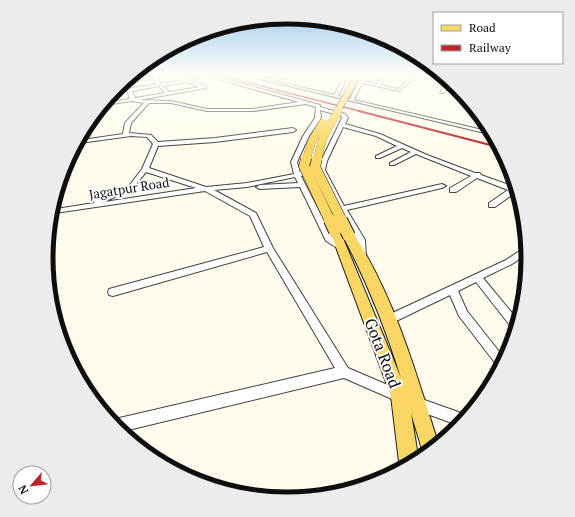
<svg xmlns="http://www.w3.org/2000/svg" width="575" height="517" font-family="'PT Serif',serif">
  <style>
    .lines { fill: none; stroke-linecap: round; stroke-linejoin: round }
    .minor-casing { stroke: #414141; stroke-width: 2 }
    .major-casing { stroke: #1f1f1f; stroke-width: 2 }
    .minor { fill: #fff; fill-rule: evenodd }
    .major { fill: #fad764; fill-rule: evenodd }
    .rail-far1 { stroke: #bf2429; stroke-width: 1.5 }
    .rail { stroke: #bf2429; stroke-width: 2 }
    .major-bridge-far3-casing { stroke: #1f1f1f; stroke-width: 7; stroke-linecap: butt }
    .major-bridge-far2-casing { stroke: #1f1f1f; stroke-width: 8; stroke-linecap: butt }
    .major-bridge-far1-casing { stroke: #1f1f1f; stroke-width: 11; stroke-linecap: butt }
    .major-bridge-casing { stroke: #1f1f1f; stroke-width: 14; stroke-linecap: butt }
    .major-bridge-far3 { stroke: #fad764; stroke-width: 6 }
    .major-bridge-far2 { stroke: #fad764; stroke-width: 8 }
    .major-bridge-far1 { stroke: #fad764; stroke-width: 10 }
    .major-bridge { stroke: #fad764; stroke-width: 12 }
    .labels { text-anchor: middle; stroke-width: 4; stroke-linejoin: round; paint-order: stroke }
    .street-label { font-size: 13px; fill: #0e0e0e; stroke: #fff }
    .near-street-label { font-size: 16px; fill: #0e0e0e; stroke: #fff }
    .rim { fill: none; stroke: #0e0e0e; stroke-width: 5 }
  </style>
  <rect width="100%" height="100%" fill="#fffcee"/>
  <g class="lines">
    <!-- minor casing -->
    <g class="minor-casing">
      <g id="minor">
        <path d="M149,74H153L155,76L174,74L177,75L157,78L161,84L185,80L200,74H206L320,105V107L345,114L348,118L345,124L380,134L427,155L475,173H480L481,175L515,187L516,192L495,207H489V203L508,190L477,178L456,192H450V188L471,176L416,154L394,165H390V163L411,152L402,148L380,158H376V156L397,146L376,136L343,127L327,161L325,170L344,206L442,184L446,186L442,188L347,210L365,240L366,258L362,261L358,258L357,240L338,209L320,172L301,176L332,237L345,245L346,247L345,249H339L326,241L300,187L260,189L256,187L260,185L298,183L295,177L247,187L214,190L256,213L273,248L348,368L404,392L405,396L404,400L399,402L344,378L120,432L117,429L111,421L115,419L335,368L267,252L113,296L109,295L108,292L109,289L264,247L250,216L205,191L55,213L56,209L94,203V200L129,186L142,169L153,144L147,137L131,136L80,143L82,140L123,134L125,123L144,103L132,101L105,105L107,102L130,99L127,89L157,84L153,79L126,82L129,80L151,77ZM203,75L299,102L253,109H207L171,101L139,100L206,88V86L190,81ZM186,82L199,87L169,92L163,86ZM159,86L165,93L135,98L132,91ZM149,103H171L207,111H253L306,104L316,107L315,118L303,136L291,162L294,174L247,183L206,187L149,168L158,146L215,142L293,132L296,130L293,128L215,138L158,142L151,135L129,133L131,123ZM320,110L341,116L342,118L321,161L319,169L300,172L297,162L309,136L321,118ZM146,172L196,188L104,202L133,188Z"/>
        <path d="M239,74C249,74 258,78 268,79C276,80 286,74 296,74L274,81L334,95L345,74H349L338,96L350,99L362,74H366L363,81L377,84L379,81L380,74H384L383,81L380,85L398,89L415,74H419L399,91L362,83L354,100L487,131L489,134Z"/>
        <polygon points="448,81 451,83 444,93 440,93"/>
        <polygon points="527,246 528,253 512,264 483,278 517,319 515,329 512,328 476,282 458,291 467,311 505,359 499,368 459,316 450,295 392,323 388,324 384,323 383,320 384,317 506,260"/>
        <polygon points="416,397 464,414 467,416 460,426 411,408 410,403 411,398"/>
      </g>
    </g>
    <!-- major casing -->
    <g class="major-casing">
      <path id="major" d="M335,228L339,229L340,231L401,378C386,329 367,282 343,236L345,233H353C394,296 416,372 438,443L423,453L411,413L418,456L401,467L399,462L391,396L330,231L331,229Z"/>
    </g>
    <!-- minor -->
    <use href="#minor" class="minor"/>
    <!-- major -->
    <use href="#major" class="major"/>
    <!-- rail-far1 -->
    <polyline class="rail-far1" points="214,74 363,112"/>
    <!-- rail -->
    <polyline class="rail" points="359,111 498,147"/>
    <!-- major-bridge-far3 casing -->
    <g class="major-bridge-far3-casing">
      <polyline id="major-bridge-far3" points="337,112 358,74"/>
    </g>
    <!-- major-bridge-far2 casing -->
    <g class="major-bridge-far2-casing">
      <g id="major-bridge-far2">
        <polyline points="306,160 312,141 323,123"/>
        <polyline points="317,160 323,138 338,111"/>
      </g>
    </g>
    <!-- major-bridge-far1 casing -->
    <g class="major-bridge-far1-casing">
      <g id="major-bridge-far1">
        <polyline points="306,159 304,166 330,221"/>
        <polyline points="317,159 315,167 342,221"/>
      </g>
    </g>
    <!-- major-bridge casing -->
    <g class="major-bridge-casing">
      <g id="major-bridge">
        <polyline points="330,220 335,231"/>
        <polyline points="341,220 349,236"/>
      </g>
    </g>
    <!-- major-bridge-far3 -->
    <use href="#major-bridge-far3" class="major-bridge-far3"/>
    <!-- major-bridge-far2 -->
    <use href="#major-bridge-far2" class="major-bridge-far2"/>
    <!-- major-bridge-far1 -->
    <use href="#major-bridge-far1" class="major-bridge-far1"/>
    <!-- major-bridge -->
    <use href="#major-bridge" class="major-bridge"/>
  </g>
  <!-- sky -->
  <linearGradient id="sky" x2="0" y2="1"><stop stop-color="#93c4ee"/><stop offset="0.51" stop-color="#fffef7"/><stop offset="1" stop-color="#fffef7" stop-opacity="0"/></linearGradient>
  <rect width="575" height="146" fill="url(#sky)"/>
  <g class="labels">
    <!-- street labels -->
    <g class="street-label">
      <text transform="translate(129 188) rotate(-9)" y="5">Jagatpur Road</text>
    </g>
    <!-- near-street labels -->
    <g class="near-street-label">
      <text transform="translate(383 353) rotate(69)" y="6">Gota Road</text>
    </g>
  </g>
  <!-- crop -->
  <path d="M0 0H575V517H0ZM53 258a234 234 0 1 1 468 0a234 234 0 1 1-468 0Z" fill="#ececec" fill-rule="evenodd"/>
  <path class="rim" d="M53 258a234 234 0 1 1 468 0a234 234 0 1 1-468 0Z"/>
  <!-- legend -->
  <rect x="433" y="12" width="130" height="52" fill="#ffffff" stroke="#9f9f9f"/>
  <rect x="441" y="25" width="20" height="6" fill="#fad764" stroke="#9f9f9f"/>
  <text x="469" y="32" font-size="12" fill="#0e0e0e">Road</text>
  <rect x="441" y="45" width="20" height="6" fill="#bf2429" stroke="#9f9f9f"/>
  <text x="469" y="52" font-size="12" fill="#0e0e0e">Railway</text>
  <!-- north arrow -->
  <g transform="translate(32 485) rotate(242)"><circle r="19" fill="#ffffff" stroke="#9f9f9f"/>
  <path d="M0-3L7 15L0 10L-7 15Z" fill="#bf2429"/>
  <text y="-6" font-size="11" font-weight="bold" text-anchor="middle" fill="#0e0e0e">N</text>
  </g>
</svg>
